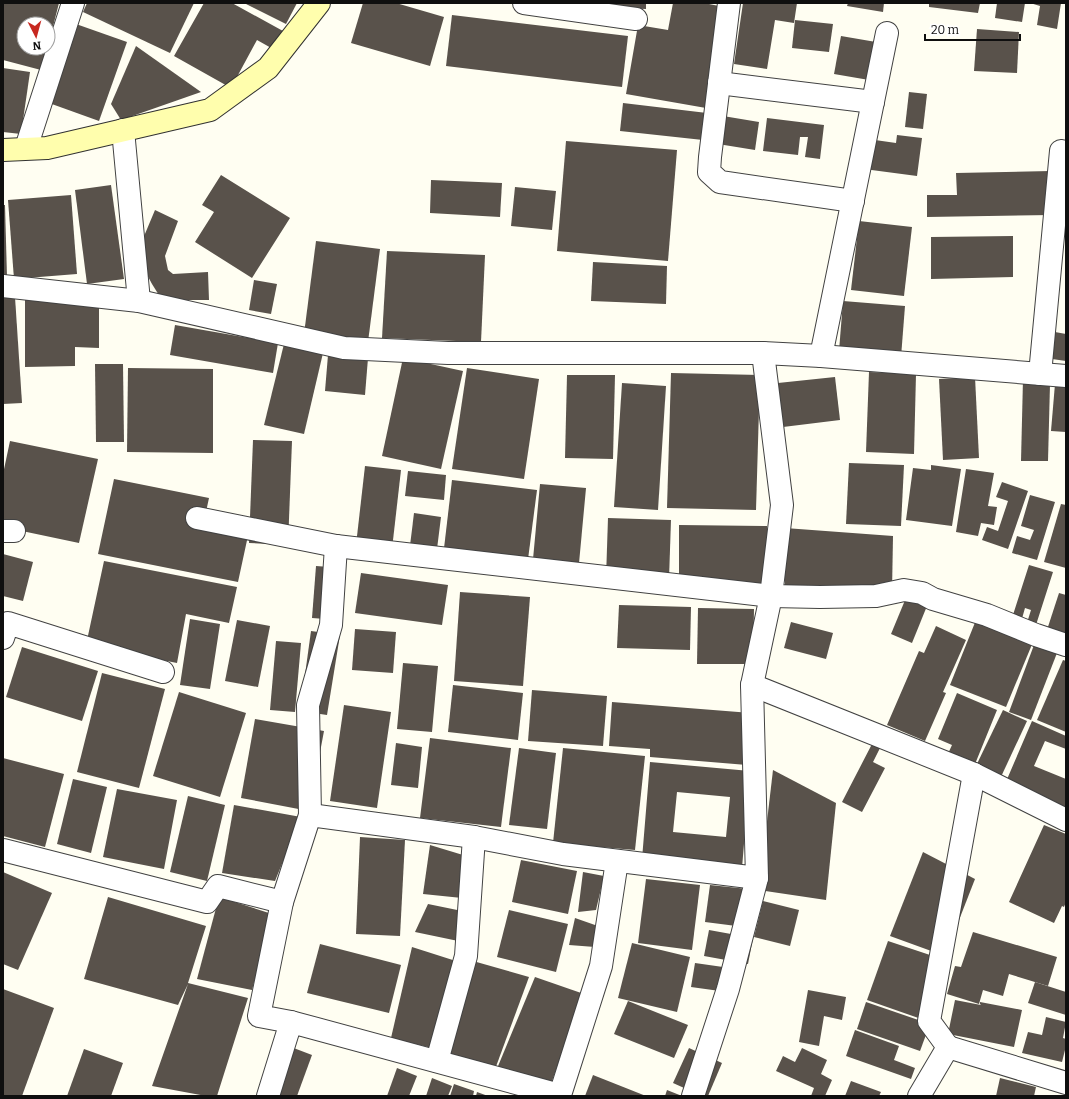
<svg xmlns="http://www.w3.org/2000/svg" width="1069" height="1099" font-family="Bitter,serif">
  <style>
    .building { fill: #59524b; fill-rule: evenodd }
    .lines { fill: none; stroke-linecap: round; stroke-linejoin: round }
    .street-casing { stroke: #424242; stroke-width: 24 }
    .secondary-casing { stroke: #313131; stroke-width: 24 }
    .street { stroke: #fff; stroke-width: 22 }
    .secondary { stroke: #fffead; stroke-width: 22 }
  </style>
  <rect width="100%" height="100%" fill="#fffef2"/>
  <!-- building -->
  <g class="building">
    <polygon points="3,3 59,3 49,42 48,24 24,24 24,48 47,48 41,70 3,60"/>
    <polygon points="87,3 194,3 170,53 83,12"/>
    <polygon points="204,3 232,3 283,31 273,49 257,40 231,88 174,56"/>
    <polygon points="244,3 297,3 286,24"/>
    <polygon points="363,3 396,3 444,17 430,66 351,43"/>
    <polygon points="596,3 646,3 646,9 596,7"/>
    <polygon points="673,3 704,3 724,7 706,108 626,94 638,25 668,30"/>
    <polygon points="743,3 797,3 794,23 775,20 767,69 734,64"/>
    <polygon points="848,3 884,3 883,12 847,6"/>
    <polygon points="929,3 980,3 978,13 929,7"/>
    <polygon points="997,3 1025,3 1022,22 995,18"/>
    <polygon points="1030,3 1061,3 1057,29 1037,25 1040,6"/>
    <polygon points="452,15 628,36 622,87 446,66"/>
    <polygon points="795,20 833,24 829,52 792,48"/>
    <polygon points="76,24 127,42 99,121 49,103"/>
    <polygon points="977,29 1019,32 1017,73 974,71"/>
    <polygon points="841,36 876,42 869,80 834,74"/>
    <polygon points="136,46 201,92 121,120 111,104"/>
    <polygon points="3,68 30,72 21,134 3,132"/>
    <polygon points="909,92 927,94 923,129 905,127"/>
    <polygon points="623,103 707,113 703,140 620,131"/>
    <polygon points="723,116 759,122 755,150 718,144"/>
    <polygon points="767,118 824,125 820,159 805,157 808,137 800,137 798,155 763,151"/>
    <polygon points="897,135 922,138 917,176 864,169 868,139 896,143"/>
    <polygon points="566,141 677,150 668,261 557,251"/>
    <polygon points="1051,171 1051,215 927,217 927,195 957,195 956,173"/>
    <polygon points="221,175 290,218 252,278 195,242 214,212 202,205"/>
    <polygon points="431,180 502,183 500,217 430,213"/>
    <polygon points="111,185 124,279 87,284 75,190"/>
    <polygon points="515,187 556,191 552,230 511,226"/>
    <polygon points="71,195 77,274 14,279 8,200"/>
    <polygon points="3,205 5,205 7,277 3,278"/>
    <polygon points="155,210 178,221 165,256 168,270 173,274 208,272 209,300 162,300 152,284 144,269 142,241"/>
    <polygon points="859,221 912,227 904,296 851,290"/>
    <polygon points="1013,236 1013,277 931,279 931,237"/>
    <polygon points="316,241 380,249 368,342 304,334"/>
    <polygon points="387,251 485,255 481,342 382,338"/>
    <polygon points="593,262 667,266 666,304 591,301"/>
    <polygon points="254,280 277,284 271,314 249,310"/>
    <polygon points="15,297 22,403 3,404 3,298"/>
    <polygon points="25,299 99,299 99,348 75,347 75,366 25,367"/>
    <polygon points="843,301 905,306 901,357 839,351"/>
    <polygon points="175,325 278,343 273,373 170,355"/>
    <polygon points="1055,332 1066,334 1066,361 1052,359"/>
    <polygon points="284,344 323,353 304,434 264,425"/>
    <polygon points="328,355 368,358 365,395 325,391"/>
    <polygon points="403,358 463,371 441,469 382,456"/>
    <polygon points="95,364 123,364 124,442 96,442"/>
    <polygon points="128,368 213,369 213,453 127,452"/>
    <polygon points="467,368 539,379 524,479 452,469"/>
    <polygon points="869,372 916,374 914,454 866,452"/>
    <polygon points="671,373 760,375 756,510 667,508"/>
    <polygon points="567,375 615,375 613,459 565,458"/>
    <polygon points="835,377 840,420 783,427 778,383"/>
    <polygon points="975,377 979,458 943,460 939,379"/>
    <polygon points="1023,379 1050,384 1048,461 1021,461"/>
    <polygon points="622,383 666,386 658,510 614,507"/>
    <polygon points="1055,384 1066,384 1066,432 1051,431"/>
    <polygon points="253,440 292,441 288,545 249,543"/>
    <polygon points="10,441 98,459 79,543 3,527 3,474"/>
    <polygon points="849,463 904,465 901,526 846,524"/>
    <polygon points="931,465 961,469 952,526 906,520 913,468 931,470"/>
    <polygon points="365,466 401,470 392,549 356,545"/>
    <polygon points="966,469 994,473 988,506 997,507 994,525 981,523 978,536 956,532"/>
    <polygon points="408,471 446,475 444,500 405,496"/>
    <polygon points="114,479 209,498 204,521 249,531 238,582 98,554"/>
    <polygon points="452,480 537,490 527,567 443,557"/>
    <polygon points="1002,482 1028,491 1008,549 982,540 987,527 998,531 1008,501 996,497"/>
    <polygon points="540,484 586,488 578,574 532,570"/>
    <polygon points="1030,495 1055,502 1037,560 1012,553 1017,536 1030,540 1034,530 1021,526"/>
    <polygon points="1061,504 1066,505 1066,568 1044,562"/>
    <polygon points="414,513 441,517 436,557 409,554"/>
    <polygon points="608,518 671,520 669,579 606,578"/>
    <polygon points="679,525 767,526 767,587 679,586"/>
    <polygon points="785,528 893,536 892,592 785,589"/>
    <polygon points="3,554 33,562 23,601 3,596"/>
    <polygon points="104,561 237,587 229,623 186,614 177,663 86,645"/>
    <polygon points="1029,565 1053,572 1035,628 1026,626 1031,610 1025,608 1021,622 1012,618"/>
    <polygon points="316,566 343,568 339,620 312,618"/>
    <polygon points="361,573 448,585 442,625 355,613"/>
    <polygon points="460,592 530,597 523,686 454,681"/>
    <polygon points="908,593 929,601 912,643 891,634"/>
    <polygon points="1059,593 1066,595 1066,643 1045,636"/>
    <polygon points="619,605 691,607 690,650 617,648"/>
    <polygon points="698,608 754,609 753,664 697,664"/>
    <polygon points="190,619 220,624 210,689 180,685"/>
    <polygon points="237,620 270,626 258,687 225,681"/>
    <polygon points="976,620 1033,642 1006,707 950,685"/>
    <polygon points="791,622 833,633 826,659 784,648"/>
    <polygon points="936,626 966,640 943,692 946,693 925,741 887,725 919,651 924,653"/>
    <polygon points="355,629 396,632 393,673 352,670"/>
    <polygon points="311,631 340,635 327,715 300,711"/>
    <polygon points="276,641 301,643 295,712 270,710"/>
    <polygon points="1034,645 1057,653 1031,720 1009,712"/>
    <polygon points="22,647 98,671 82,721 6,697"/>
    <polygon points="1063,660 1066,661 1066,732 1037,720"/>
    <polygon points="403,663 438,666 432,732 397,729"/>
    <polygon points="102,673 165,689 139,788 77,772"/>
    <polygon points="453,685 523,693 518,740 448,732"/>
    <polygon points="532,690 607,696 603,746 528,741"/>
    <polygon points="179,692 246,713 220,797 153,776"/>
    <polygon points="957,693 997,710 973,769 946,758 952,745 938,739"/>
    <polygon points="612,702 751,713 747,765 650,757 650,749 609,746"/>
    <polygon points="344,705 391,712 377,808 330,801"/>
    <polygon points="1003,710 1027,721 1000,779 975,768"/>
    <polygon points="255,719 324,731 309,811 241,798"/>
    <polygon points="1032,721 1066,736 1066,749 1045,741 1034,766 1066,779 1066,809 1005,784"/>
    <polygon points="430,738 511,748 501,827 420,818"/>
    <polygon points="396,743 422,747 418,788 391,785"/>
    <polygon points="872,744 880,748 873,762 885,768 862,812 842,802"/>
    <polygon points="519,748 556,753 547,829 509,825"/>
    <polygon points="563,748 645,756 635,850 553,843"/>
    <polygon points="3,758 64,774 45,847 3,836"/>
    <path d="M650,762L750,771L742,868L642,859ZM677,792L730,797L726,837L673,832Z"/>
    <polygon points="773,770 836,803 826,900 759,890"/>
    <polygon points="73,779 107,787 91,853 57,844"/>
    <polygon points="117,789 177,800 164,869 103,857"/>
    <polygon points="188,796 225,805 207,881 170,872"/>
    <polygon points="234,805 301,817 275,881 222,873"/>
    <polygon points="1044,825 1066,834 1066,902 1064,907 1062,906 1054,923 1009,902"/>
    <polygon points="360,837 405,840 400,936 356,934"/>
    <polygon points="430,845 463,855 462,898 423,894"/>
    <polygon points="923,852 975,879 945,956 890,936"/>
    <polygon points="521,860 577,871 568,914 512,902"/>
    <polygon points="3,872 52,893 18,970 3,964"/>
    <polygon points="583,872 604,876 596,910 578,912"/>
    <polygon points="646,879 700,885 692,950 638,943"/>
    <polygon points="710,885 757,890 752,928 705,922"/>
    <polygon points="108,897 206,926 188,983 248,998 217,1096 206,1096 152,1086 188,984 178,1005 84,979"/>
    <polygon points="219,897 272,914 252,990 197,979"/>
    <polygon points="763,901 799,910 790,946 754,937"/>
    <polygon points="428,904 467,912 463,942 415,932"/>
    <polygon points="509,910 568,924 556,972 497,957"/>
    <polygon points="575,918 595,925 595,947 569,945"/>
    <polygon points="709,930 753,938 748,964 704,956"/>
    <polygon points="973,932 1057,957 1048,986 1009,974 1003,996 983,990 979,1004 947,994 955,966 961,967"/>
    <polygon points="888,941 948,961 927,1021 867,1000"/>
    <polygon points="632,943 690,957 677,1012 618,998"/>
    <polygon points="320,944 401,965 389,1013 307,993"/>
    <polygon points="412,947 459,962 432,1048 391,1038"/>
    <polygon points="473,961 529,977 494,1072 444,1058"/>
    <polygon points="695,963 730,968 727,992 691,987"/>
    <polygon points="535,977 584,994 549,1089 496,1071"/>
    <polygon points="1035,982 1066,992 1066,1015 1028,1003"/>
    <polygon points="3,989 54,1008 22,1096 3,1096"/>
    <polygon points="808,990 846,997 842,1020 824,1016 819,1046 799,1042"/>
    <polygon points="955,1000 981,1005 980,1004 980,1002 1022,1010 1014,1047 948,1034"/>
    <polygon points="628,1001 688,1025 674,1058 614,1034"/>
    <polygon points="866,1002 930,1024 920,1051 857,1029"/>
    <polygon points="1046,1017 1066,1022 1063,1038 1066,1039 1066,1046 1062,1062 1022,1053 1028,1032 1042,1035"/>
    <polygon points="855,1030 899,1046 894,1060 915,1068 911,1079 846,1056"/>
    <polygon points="291,1047 312,1055 297,1096 273,1096"/>
    <polygon points="689,1048 722,1063 708,1096 702,1096 673,1083"/>
    <polygon points="802,1048 827,1060 821,1074 832,1080 825,1096 811,1096 814,1088 776,1071 783,1056 795,1062"/>
    <polygon points="84,1049 123,1063 111,1096 67,1096"/>
    <polygon points="397,1068 417,1076 409,1096 387,1096"/>
    <polygon points="593,1075 646,1096 585,1096"/>
    <polygon points="432,1078 452,1086 448,1096 426,1096"/>
    <polygon points="1000,1078 1036,1087 1034,1096 996,1096"/>
    <polygon points="851,1081 881,1092 879,1096 845,1096"/>
    <polygon points="454,1084 474,1091 473,1096 450,1096"/>
    <polygon points="667,1090 682,1096 665,1096"/>
    <polygon points="477,1092 488,1096 476,1096"/>
  </g>
  <g class="lines">
    <!-- street casing -->
    <g class="street-casing">
      <g id="street">
        <polyline points="524,3 636,19"/>
        <polyline points="729,3 710,157 709,172 720,182 853,201"/>
        <polyline points="719,83 873,102"/>
        <polyline points="123,130 139,301"/>
        <polyline points="26,148 73,3"/>
        <polyline points="3,286 139,301 344,348 448,353 763,353 821,356 1066,376"/>
        <polyline points="821,356 887,33"/>
        <polyline points="1040,374 1061,151 1066,152"/>
        <polyline points="197,518 336,546 771,596 820,597 876,596 904,590 922,593 933,599 987,615 1036,635 1066,645"/>
        <polyline points="3,531 14,531"/>
        <polyline points="3,638 8,623 163,672"/>
        <polyline points="752,685 974,774 1066,820"/>
        <polyline points="310,815 308,705 331,625 336,546"/>
        <polyline points="3,850 207,902 218,886 282,902 310,815 474,837 563,854 757,878 752,685 771,596 782,505 763,353"/>
        <polyline points="282,902 259,1016 291,1022"/>
        <polyline points="948,1047 1066,1083"/>
        <polyline points="437,1061 466,956 474,837"/>
        <polyline points="268,1096 291,1022 560,1095 601,966 617,861"/>
        <polyline points="693,1096 728,989 757,878"/>
        <polyline points="919,1096 948,1047 929,1021 974,774"/>
      </g>
    </g>
    <!-- secondary casing -->
    <g class="secondary-casing">
      <polyline id="secondary" points="3,150 47,148 210,110 268,68 319,3"/>
    </g>
    <!-- street -->
    <use href="#street" class="street"/>
    <!-- secondary -->
    <use href="#secondary" class="secondary"/>
  </g>
  <!-- border -->
  <rect width="1069" height="1099" fill="none" stroke="#0f0f0f" stroke-width="8"/>
  <!-- north arrow -->
  <g transform="translate(36 36) rotate(174)"><circle r="19" fill="#ffffff" stroke="#9f9f9f"/>
  <path d="M0-3L7 15L0 10L-7 15Z" fill="#c72820"/>
  <text y="-6" font-size="11" font-weight="bold" text-anchor="middle" fill="#0f0f0f">N</text>
  </g>
  <!-- scale -->
  <path d="M925 34v6h95v-6" fill="none" stroke="#0f0f0f" stroke-width="2"/>
  <text x="931" y="34" font-size="12" fill="#0f0f0f" stroke="#ffffff" stroke-width="3" paint-order="stroke">20 m</text>
</svg>
